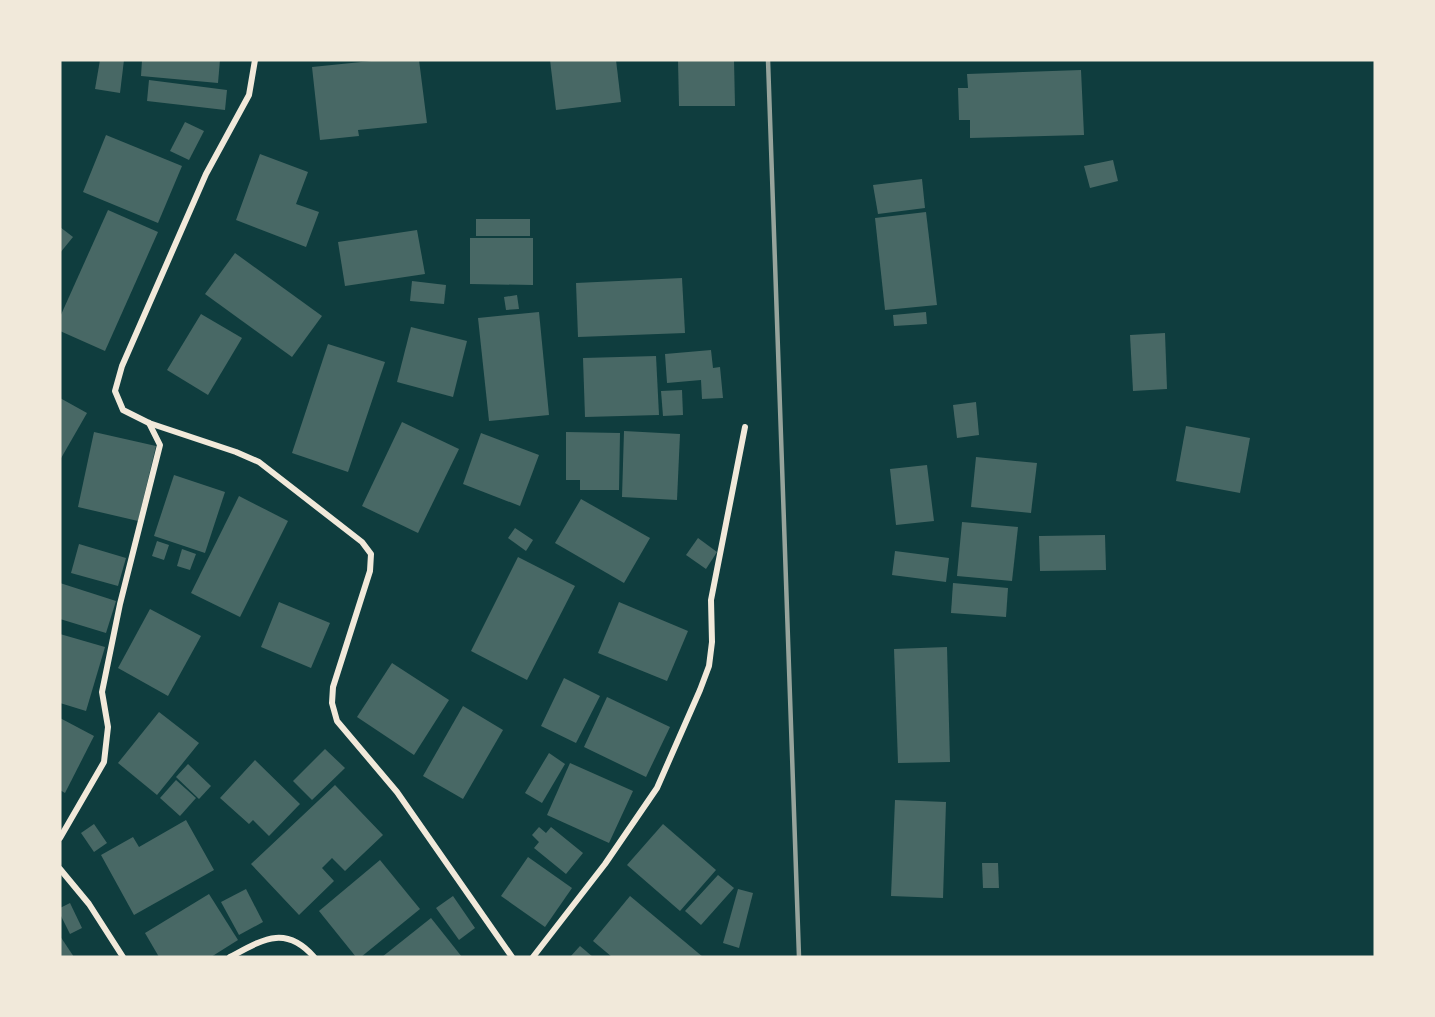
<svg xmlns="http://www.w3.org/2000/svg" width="1435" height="1017" font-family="Jost,sans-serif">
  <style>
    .building { fill: #486865 }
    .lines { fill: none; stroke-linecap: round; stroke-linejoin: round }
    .minor { stroke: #f1e9da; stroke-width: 6 }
    .rail { stroke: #97a49c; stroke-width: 4.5 }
  </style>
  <rect width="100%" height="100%" fill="#0f3d3e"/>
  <!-- building -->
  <g class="building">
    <polygon points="100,60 124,60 120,93 95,89"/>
    <polygon points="142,60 220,60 218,83 141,76"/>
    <polygon points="381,60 419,60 427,123 358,130 359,136 320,140 312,67"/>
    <polygon points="550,60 616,60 621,102 556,110"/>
    <polygon points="678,60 734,60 735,106 679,106"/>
    <polygon points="1081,70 1084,135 970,138 970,120 959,120 958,88 968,88 967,74"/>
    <polygon points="149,80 227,90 225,110 147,101"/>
    <polygon points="185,122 204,131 189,160 170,151"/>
    <polygon points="106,135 182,166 158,223 83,192"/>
    <polygon points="260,154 308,172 296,204 319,212 306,247 236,220"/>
    <polygon points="1113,160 1118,181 1090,188 1084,166"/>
    <polygon points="922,179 925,208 878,214 873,185"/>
    <polygon points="108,210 158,232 105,351 60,331 60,317"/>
    <polygon points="926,212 937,305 885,310 875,218"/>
    <rect x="476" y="219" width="54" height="17"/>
    <polygon points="60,227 73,237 60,253"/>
    <polygon points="417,230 425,274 345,286 338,242"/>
    <polygon points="470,238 533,238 533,285 470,284"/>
    <polygon points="235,253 322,316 292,357 205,294"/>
    <polygon points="682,278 685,333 578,337 576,283"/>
    <polygon points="412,281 446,285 444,304 410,301"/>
    <polygon points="517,295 519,309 506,310 504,297"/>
    <polygon points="539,312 549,415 489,421 478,318"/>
    <polygon points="926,312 927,324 894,326 893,315"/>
    <polygon points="201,314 242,338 208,395 167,370"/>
    <polygon points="411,327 467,341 453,397 397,382"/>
    <polygon points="1165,333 1167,389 1133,391 1130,335"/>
    <polygon points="328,344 385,362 348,472 292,453"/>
    <polygon points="711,350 713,368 720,367 723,398 702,399 701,380 667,383 665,354"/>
    <polygon points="656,356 659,415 585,417 583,358"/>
    <polygon points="682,390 683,415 663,416 661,391"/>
    <polygon points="60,398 87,413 60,460"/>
    <polygon points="976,402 979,435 957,438 953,405"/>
    <polygon points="402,422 459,449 418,533 362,506"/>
    <polygon points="1186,426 1250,438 1240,493 1176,481"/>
    <polygon points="624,431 680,434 677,500 622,497"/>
    <polygon points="94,432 156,446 138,521 78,507"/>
    <polygon points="566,432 620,433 619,490 580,490 580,480 566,480"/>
    <polygon points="481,433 539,455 520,506 463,484"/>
    <polygon points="976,457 1037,463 1031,513 971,507"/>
    <polygon points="927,465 934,521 896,525 890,469"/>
    <polygon points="174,475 225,492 205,553 154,536"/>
    <polygon points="239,496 288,521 240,617 191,593"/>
    <polygon points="581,499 650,538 624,583 555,543"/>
    <polygon points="962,522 1018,527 1012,581 957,576"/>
    <polygon points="515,528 533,540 526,551 508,538"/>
    <polygon points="1105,535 1106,570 1040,571 1039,536"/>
    <polygon points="698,538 717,552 706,569 686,555"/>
    <polygon points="157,541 169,545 164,560 152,556"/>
    <polygon points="79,544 126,558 118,586 71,573"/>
    <polygon points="182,549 196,554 190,570 177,566"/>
    <polygon points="895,551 949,558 946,582 892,575"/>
    <polygon points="518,557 575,586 527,680 471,651"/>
    <polygon points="60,583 116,601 106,633 60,619"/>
    <polygon points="953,583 1008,588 1006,617 951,613"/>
    <polygon points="279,602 330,623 311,668 261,647"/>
    <polygon points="619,602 688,631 667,681 598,653"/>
    <polygon points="150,609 201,636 168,696 118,668"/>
    <polygon points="60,634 105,647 86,711 60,703"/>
    <polygon points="947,647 950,762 898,763 894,649"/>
    <polygon points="392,663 449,700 414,755 357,717"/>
    <polygon points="564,678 600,696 576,743 541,726"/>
    <polygon points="607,697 670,727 646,777 584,747"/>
    <polygon points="463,706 503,730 463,799 423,776"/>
    <polygon points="159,712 199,743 157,795 118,763"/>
    <polygon points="60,718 94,736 65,793 60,790"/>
    <polygon points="325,749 345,768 312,800 293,781"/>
    <polygon points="549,753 565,764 542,803 525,793"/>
    <polygon points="255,760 300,804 269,836 253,820 249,824 220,798"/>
    <polygon points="570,763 633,791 609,843 547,815"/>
    <polygon points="188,764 211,786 199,799 176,777"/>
    <polygon points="176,780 196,798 180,816 160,798"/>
    <polygon points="335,785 383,835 345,871 332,858 322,868 334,881 299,915 251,864"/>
    <polygon points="895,800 946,802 943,898 891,896"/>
    <polygon points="186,820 214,870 134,915 101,855 133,837 139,847"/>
    <polygon points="94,824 107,843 94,852 81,833"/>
    <polygon points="663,824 716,870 680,911 627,865"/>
    <polygon points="539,827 546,833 551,827 583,853 566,874 534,848 539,842 532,835"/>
    <polygon points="528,857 572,888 545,927 501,896"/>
    <polygon points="380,860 420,909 361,957 356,957 319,911"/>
    <polygon points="982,863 998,863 999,888 983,888"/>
    <polygon points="718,875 734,888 701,925 685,911"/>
    <polygon points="246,889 263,922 239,935 221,902"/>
    <polygon points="738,889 753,893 739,948 723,943"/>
    <polygon points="209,894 238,940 211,957 159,957 145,933"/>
    <polygon points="453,896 475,928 459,940 436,908"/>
    <polygon points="630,896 703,957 612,957 593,941"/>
    <polygon points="70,903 82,928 70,934 60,914 60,908"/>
    <polygon points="431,918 462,957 382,957"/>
    <polygon points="60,936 74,957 60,957"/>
    <polygon points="580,946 593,957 570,957"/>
  </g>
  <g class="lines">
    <!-- minor -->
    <g class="minor">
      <polyline points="255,60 249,95 206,174 122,366 115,391 123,410 149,423 236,452 259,462 362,542 371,554 370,571 333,687 332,703 337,721 397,792 512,957"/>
      <polyline points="60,838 104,762 108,727 102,692 120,604 160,445 149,423"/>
      <polyline points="60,869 89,904 123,957"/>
      <path d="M230,957C262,940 285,924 314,957"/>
      <polyline points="533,957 605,864 657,788 700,690 709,666 712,642 711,600 745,427"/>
    </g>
    <!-- rail -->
    <polyline class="rail" points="768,60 799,957"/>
  </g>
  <!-- border -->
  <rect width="1435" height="1017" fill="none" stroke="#f1e9da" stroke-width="123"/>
</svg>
